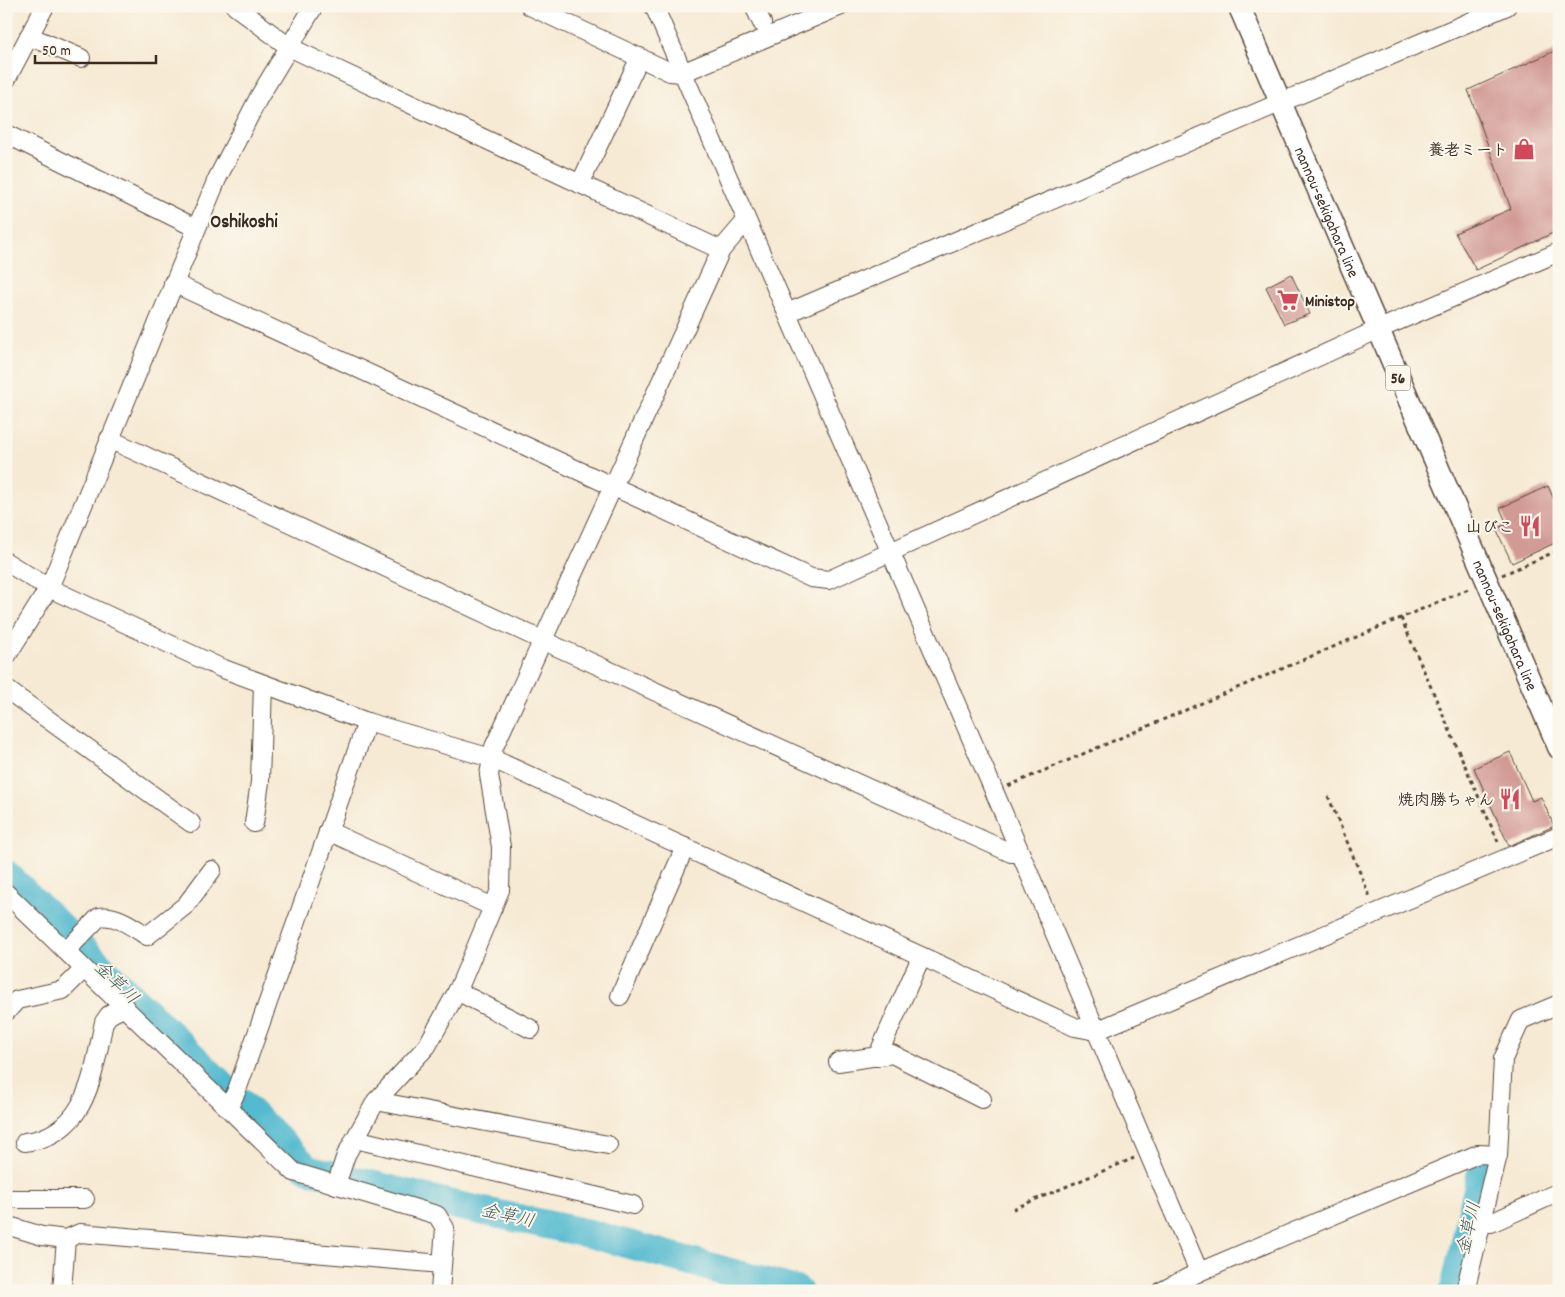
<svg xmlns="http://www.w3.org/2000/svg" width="1565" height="1297" font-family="Dekko,'Klee One',sans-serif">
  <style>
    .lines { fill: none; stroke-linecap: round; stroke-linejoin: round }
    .river { stroke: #52bacf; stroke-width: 29 }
    .building { fill: #d29a94 }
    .minor-casing { stroke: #574739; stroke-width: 20 }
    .major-casing { stroke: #574739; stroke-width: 24 }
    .path { stroke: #574739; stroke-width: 3; stroke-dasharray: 4 4; stroke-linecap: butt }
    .minor { stroke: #fff; stroke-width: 18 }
    .major { stroke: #fff; stroke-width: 21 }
    .labels { text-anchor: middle; stroke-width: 4; stroke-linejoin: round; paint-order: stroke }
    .shield { fill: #fbf7ec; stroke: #75685c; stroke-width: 1 }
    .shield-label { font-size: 15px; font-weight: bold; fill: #3b2a1e }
    .poi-label { font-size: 16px; font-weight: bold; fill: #3b2a1e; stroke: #fbf7ec; text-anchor: end }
    .street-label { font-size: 16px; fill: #3b2a1e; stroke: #fbf7ec }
    .water-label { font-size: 18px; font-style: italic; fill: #435c5c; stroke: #fbf7ec }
    .quarter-label { font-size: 19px; font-weight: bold; fill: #3b2a1e; stroke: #fbf7ec }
  </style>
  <rect width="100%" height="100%" fill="#fbf7ec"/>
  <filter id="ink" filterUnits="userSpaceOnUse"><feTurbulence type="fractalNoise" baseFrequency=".02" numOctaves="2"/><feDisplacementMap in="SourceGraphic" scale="10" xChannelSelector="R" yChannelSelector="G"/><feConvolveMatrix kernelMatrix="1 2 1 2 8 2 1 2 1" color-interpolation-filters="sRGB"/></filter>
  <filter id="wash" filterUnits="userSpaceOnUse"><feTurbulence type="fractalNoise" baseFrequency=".0096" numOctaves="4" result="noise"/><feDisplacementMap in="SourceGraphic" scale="20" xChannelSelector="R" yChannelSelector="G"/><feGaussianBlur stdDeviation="1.12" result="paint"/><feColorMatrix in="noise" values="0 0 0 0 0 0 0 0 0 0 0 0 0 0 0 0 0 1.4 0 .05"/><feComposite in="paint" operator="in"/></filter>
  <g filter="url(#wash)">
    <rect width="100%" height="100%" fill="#f6ead4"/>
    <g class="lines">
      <!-- river -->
      <g class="river">
        <polyline points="6,874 227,1090"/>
        <polyline points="240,1102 308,1169 450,1204 591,1234 798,1291"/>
        <polyline points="1454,1291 1483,1166"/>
      </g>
    </g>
    <g id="blocks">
      <!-- building -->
      <g class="building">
        <polygon points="1559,49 1559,230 1476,270 1455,233 1511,209 1468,90"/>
        <polygon points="1291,274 1310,314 1284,324 1266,287"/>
        <polygon points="1548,486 1559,511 1559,541 1512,563 1496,529 1507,524 1500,508"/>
        <polygon points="1510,752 1532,801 1541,797 1554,826 1509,846 1474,768"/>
      </g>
    </g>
  </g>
  <g filter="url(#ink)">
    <use href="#blocks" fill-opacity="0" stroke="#574739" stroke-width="1"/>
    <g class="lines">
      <!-- minor casing -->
      <g class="minor-casing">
        <g id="minor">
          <polyline points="235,6 289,47 721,250"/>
          <polyline points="530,6 670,72 682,73 841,6"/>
          <polyline points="654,6 994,791 1199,1272"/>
          <polyline points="754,6 762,23"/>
          <polyline points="29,36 81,58"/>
          <polyline points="6,80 45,6"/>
          <polyline points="6,134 196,228"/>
          <polyline points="580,184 640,57"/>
          <polyline points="173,283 811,578 829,580 1377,330 1559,252"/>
          <polyline points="787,313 1507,6"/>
          <polyline points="109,439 544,641 1011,853 1019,853"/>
          <polyline points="6,562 49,588 221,668 367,722 491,758 1075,1027 1096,1031 1559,836"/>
          <polyline points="6,657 49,588 217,179 259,97 314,6"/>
          <polyline points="6,689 191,823"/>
          <polyline points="254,823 260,782 263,684"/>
          <polyline points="328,831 493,907"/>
          <polyline points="6,893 294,1172 437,1215 445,1228 440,1291"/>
          <path d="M66,951L99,917C116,914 133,927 147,936L186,905L212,870"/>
          <polyline points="457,991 531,1029"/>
          <polyline points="620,996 685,847"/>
          <polyline points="6,1012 17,1000 63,990 84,969"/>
          <polyline points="877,1057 921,957"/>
          <polyline points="838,1062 892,1054 982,1099"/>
          <polyline points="376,1101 608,1145"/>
          <polyline points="229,1107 237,1090 367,722"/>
          <polyline points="355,1139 633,1205"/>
          <path d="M25,1142C88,1134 93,1073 104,1022L109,1015L125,1007"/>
          <polyline points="336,1185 346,1155 376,1101 427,1046 458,990 500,890 501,847 489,775 494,747 721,250 746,221"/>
          <polyline points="6,1199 85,1199"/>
          <polyline points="1482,1222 1491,1223 1559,1192"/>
          <polyline points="6,1225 42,1236 66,1239 62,1291"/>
          <polyline points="66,1239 80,1233 442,1264"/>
          <polyline points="1162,1291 1199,1272 1478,1154 1498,1155"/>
          <polyline points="1465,1291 1498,1155 1503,1059 1521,1020 1559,1004"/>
        </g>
      </g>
      <!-- major casing -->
      <g class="major-casing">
        <g id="major">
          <path id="s1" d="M1239,6L1559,748"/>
        </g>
      </g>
      <!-- path -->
      <g class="path">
        <polyline points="1502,575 1559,550"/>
        <polyline points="1401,618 1499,844"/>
        <polyline points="1008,786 1471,588"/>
        <polyline points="1328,796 1371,899"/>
        <polyline points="1013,1209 1134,1158"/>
      </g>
      <!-- minor -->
      <use href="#minor" class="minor"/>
      <!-- major -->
      <use href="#major" class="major"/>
    </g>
  </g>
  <!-- icons -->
  <defs>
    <g id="shop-bare" transform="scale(1.725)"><path d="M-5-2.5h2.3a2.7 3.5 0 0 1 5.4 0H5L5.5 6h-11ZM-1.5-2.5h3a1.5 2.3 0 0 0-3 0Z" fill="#d1495b" stroke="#fbf7ec" stroke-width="2.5" paint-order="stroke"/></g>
    <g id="supermarket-bare" transform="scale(1.725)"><path d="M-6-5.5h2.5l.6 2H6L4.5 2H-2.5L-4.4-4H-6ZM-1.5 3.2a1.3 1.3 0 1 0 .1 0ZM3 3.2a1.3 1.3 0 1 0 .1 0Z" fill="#d1495b" stroke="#fbf7ec" stroke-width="2.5" paint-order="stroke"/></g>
    <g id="restaurant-bare" transform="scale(1.725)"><path d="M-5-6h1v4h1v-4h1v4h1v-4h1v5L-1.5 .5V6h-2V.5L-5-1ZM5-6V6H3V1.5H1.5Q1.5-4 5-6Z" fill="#d1495b" stroke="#fbf7ec" stroke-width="2.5" paint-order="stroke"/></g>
  </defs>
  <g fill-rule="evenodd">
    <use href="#shop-bare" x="1524" y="149"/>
    <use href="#supermarket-bare" x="1288" y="300"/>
    <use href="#restaurant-bare" x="1530" y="526"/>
    <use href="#restaurant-bare" x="1510" y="799"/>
  </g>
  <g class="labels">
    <!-- shield labels -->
    <rect class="shield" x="1385.5" y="365.5" width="25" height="25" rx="4"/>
    <g class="shield-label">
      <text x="1398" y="383">56</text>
    </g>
    <!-- poi labels -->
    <g class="poi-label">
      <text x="1508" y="155">養老ミート</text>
      <text x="1305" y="306" text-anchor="start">Ministop</text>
      <text x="1514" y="532">山びこ</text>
      <text x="1494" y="805">焼肉勝ちゃん</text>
    </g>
    <!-- street labels -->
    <g class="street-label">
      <text dy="6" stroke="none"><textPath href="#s1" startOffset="224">nannou-sekigahara line</textPath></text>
      <text dy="6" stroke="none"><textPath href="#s1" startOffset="674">nannou-sekigahara line</textPath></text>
    </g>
    <!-- water labels -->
    <g class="water-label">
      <text transform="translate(117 982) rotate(44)" y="6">金草川</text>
      <text transform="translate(508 1215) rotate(13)" y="6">金草川</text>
      <text transform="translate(1468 1228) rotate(-77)" y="6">金草川</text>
    </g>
    <!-- quarter labels -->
    <g class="quarter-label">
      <text x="244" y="227">Oshikoshi</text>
    </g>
  </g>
  <!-- margin -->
  <rect width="1565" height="1297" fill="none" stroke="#fbf7ec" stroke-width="25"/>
  <!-- scale -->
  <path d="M35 55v8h121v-8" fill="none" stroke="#3b2a1e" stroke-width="2.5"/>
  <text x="42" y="55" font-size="15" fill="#3b2a1e" stroke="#fbf7ec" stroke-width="4" paint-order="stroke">50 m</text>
</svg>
